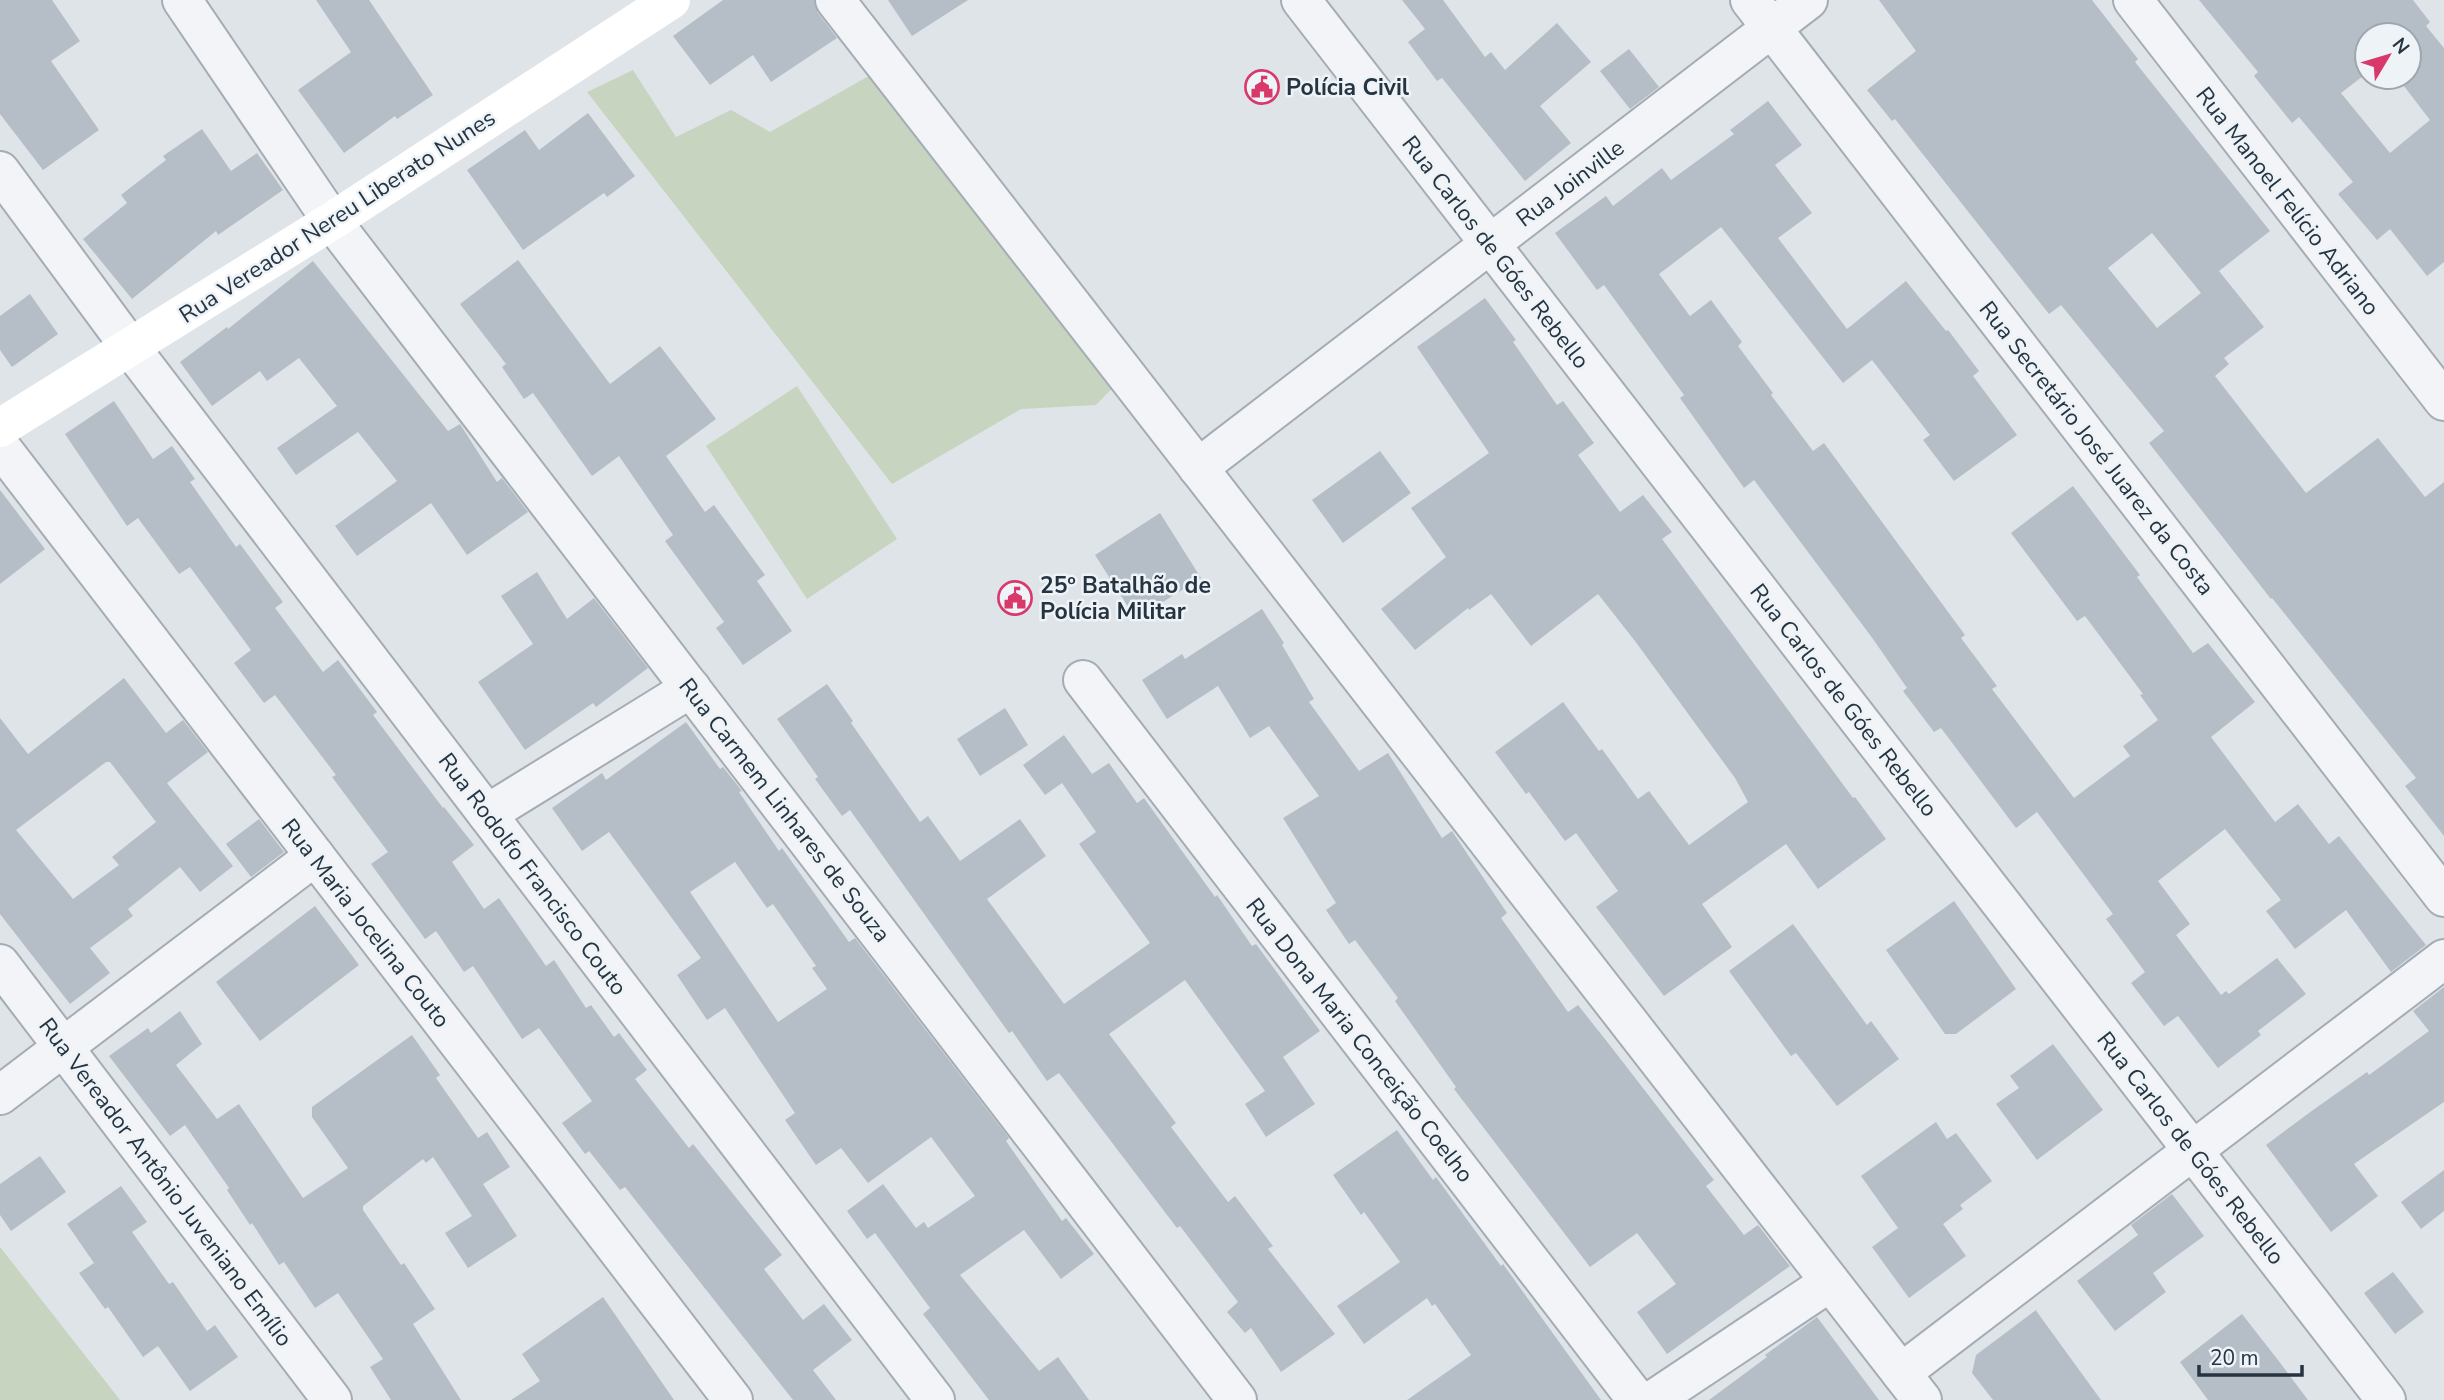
<svg xmlns="http://www.w3.org/2000/svg" width="2444" height="1400" font-family="'Nunito Sans',sans-serif">
  <style>
    .green { fill: #c7d4bf }
    .building { fill: #b5bec7; fill-rule: evenodd }
    .lines { fill: none; stroke-linecap: round; stroke-linejoin: round }
    .street-casing { stroke: #a4acb4; stroke-width: 42 }
    .street { stroke: #f2f4f7; stroke-width: 38 }
    .secondary { stroke: #fff; stroke-width: 38 }
    .labels { text-anchor: middle; stroke-width: 5; stroke-linejoin: round; paint-order: stroke }
    .poi-label { font-size: 23px; font-weight: bold; fill: #263442; stroke: #eef3f7; text-anchor: start }
    .street-label { font-size: 23px; fill: #263442; stroke: #eef3f7 }
  </style>
  <rect width="100%" height="100%" fill="#dfe4e9"/>
  <!-- green -->
  <g class="green">
    <polygon points="633,70 676,137 731,110 770,132 874,73 1119,381 1096,405 1021,409 892,484 587,92"/>
    <polygon points="797,386 897,539 807,599 706,446"/>
    <polygon points="0,1247 120,1400 0,1400"/>
  </g>
  <!-- building -->
  <g class="building">
    <polygon points="0,0 52,0 80,41 51,61 99,130 43,170 0,114"/>
    <polygon points="316,0 369,0 433,95 397,119 395,116 344,153 298,90 351,52"/>
    <polygon points="723,0 814,0 818,13 837,38 771,82 753,55 710,85 673,36"/>
    <polygon points="888,0 968,0 912,36"/>
    <polygon points="1402,0 1443,0 1485,57 1491,52 1505,70 1557,23 1591,62 1540,106 1571,143 1525,181 1442,78 1437,81 1408,42 1425,29"/>
    <path d="M1879,0H2092L2138,59L2135,62L2270,231L2219,271L2264,327L2224,358L2229,364L2215,376L2306,493L2378,438L2425,497L2444,482V836L2405,786L2416,778L2272,598L2271,599L2149,443L2164,431L2061,305L2049,314L1895,119L1892,121L1867,90L1916,51ZM2152,233L2201,293L2157,328L2108,268Z"/>
    <path d="M2199,0H2413L2430,22L2426,26L2444,48V262L2427,276L2390,229L2377,240L2338,194L2353,182L2299,117L2292,123L2254,76L2258,72ZM2367,35H2409V77H2397L2430,120L2390,153L2341,93L2367,73Z"/>
    <polygon points="1629,49 1659,87 1630,109 1600,71"/>
    <polygon points="1768,101 1802,145 1775,165 1812,213 1778,238 1847,329 1906,281 1946,331 1948,330 1979,371 1973,376 2017,435 1954,481 1923,440 1930,435 1872,360 1843,383 1721,227 1659,274 1690,316 1711,300 1742,342 1738,346 1773,393 1771,395 1813,451 1824,443 1965,635 1961,638 1997,686 1992,689 2074,798 2130,756 2123,746 2158,720 2140,695 2143,694 2085,616 2077,621 2011,533 2073,486 2140,575 2137,577 2193,653 2208,643 2255,702 2211,737 2275,822 2298,804 2329,844 2339,836 2426,945 2391,972 2346,910 2295,949 2266,911 2281,900 2225,829 2158,881 2190,924 2176,935 2221,995 2226,991 2229,994 2277,958 2306,994 2258,1031 2261,1035 2218,1068 2178,1016 2164,1026 2131,983 2145,972 2106,919 2113,914 2037,812 2016,828 1941,728 1934,732 1903,691 1907,688 1873,639 1754,480 1744,488 1680,398 1684,395 1649,347 1604,285 1597,290 1555,233 1606,196 1613,206 1662,168 1671,180 1734,134 1730,130"/>
    <polygon points="588,113 635,176 607,197 604,193 523,250 467,170 525,130 539,150"/>
    <polygon points="202,129 231,171 257,153 283,190 218,235 216,231 132,299 83,239 127,203 121,195 166,160 163,156"/>
    <polygon points="518,260 610,384 660,346 716,419 666,456 705,512 714,505 765,575 757,581 792,631 743,665 716,628 724,622 665,541 673,535 619,456 592,476 533,393 524,399 502,367 506,364 460,304"/>
    <polygon points="313,261 448,431 460,424 497,482 502,478 528,512 467,555 431,503 357,556 335,526 397,481 358,432 296,475 277,448 337,406 299,358 267,381 260,371 212,406 180,362 227,327 228,329"/>
    <polygon points="30,294 58,334 12,367 0,350 0,316"/>
    <polygon points="1485,298 1516,340 1513,342 1557,405 1563,401 1594,443 1578,455 1620,512 1643,495 1672,532 1662,539 1853,798 1855,797 1886,839 1818,889 1786,844 1702,904 1732,947 1664,996 1596,907 1618,891 1576,833 1565,841 1529,792 1526,794 1495,752 1563,702 1599,751 1602,749 1638,799 1649,791 1689,845 1748,802 1735,778 1635,641 1598,594 1531,646 1491,594 1469,610 1468,608 1415,650 1381,609 1446,557 1411,508 1489,453 1417,347"/>
    <polygon points="114,401 153,459 172,446 195,479 190,482 236,547 240,544 283,602 275,608 323,672 338,660 377,712 373,715 443,808 444,807 474,845 452,862 484,909 499,898 546,966 554,960 586,1008 591,1005 614,1037 619,1033 647,1070 635,1079 689,1148 693,1144 782,1255 764,1269 803,1320 824,1304 852,1340 813,1370 836,1400 793,1400 625,1187 620,1190 589,1151 585,1154 562,1123 592,1101 539,1028 522,1039 473,966 464,972 436,931 425,939 371,864 388,852 332,777 336,775 275,695 264,703 234,663 251,650 190,567 179,574 138,518 127,526 65,434"/>
    <polygon points="1380,451 1411,493 1343,543 1312,500"/>
    <polygon points="0,490 45,549 0,584"/>
    <polygon points="1160,513 1201,578 1136,619 1095,555"/>
    <polygon points="537,572 567,619 594,598 648,668 596,707 593,703 525,750 478,682 533,644 501,596"/>
    <polygon points="1262,609 1284,643 1282,645 1314,699 1309,702 1359,771 1388,753 1442,838 1452,831 1507,913 1501,918 1568,1012 1578,1005 1612,1048 1714,1180 1706,1186 1744,1235 1758,1225 1790,1266 1667,1354 1637,1312 1676,1284 1637,1233 1590,1267 1454,1089 1456,1087 1395,1001 1398,998 1355,940 1349,944 1326,910 1336,903 1283,818 1319,796 1269,726 1250,738 1218,686 1167,719 1142,680 1182,654 1185,659"/>
    <path d="M124,678L166,733L183,720L208,752L167,783L233,866L200,892L180,867L128,909L133,916L90,948L110,973L70,1004L0,914V718L28,754ZM106,762H110L156,822L112,857L119,865L73,899L16,830Z"/>
    <polygon points="827,684 853,721 851,723 920,822 928,816 960,861 1020,819 1046,856 987,899 1064,1004 1150,943 1079,844 1096,832 1062,783 1045,795 1023,765 1064,735 1092,774 1109,763 1137,803 1144,798 1215,897 1217,895 1252,946 1256,944 1320,1031 1283,1057 1315,1104 1266,1137 1245,1104 1265,1091 1185,980 1109,1034 1176,1123 1171,1127 1228,1202 1235,1196 1273,1246 1268,1249 1335,1334 1281,1372 1251,1328 1245,1333 1227,1312 1238,1302 1180,1226 1177,1228 1059,1073 1047,1081 1012,1031 1009,1033 850,810 842,816 815,779 818,777 777,719"/>
    <polygon points="1005,708 1028,745 980,776 957,739"/>
    <path d="M686,722L720,769L723,767L742,791L739,792L779,851L782,848L849,942L855,938L1009,1138L1006,1141L1062,1221L1066,1218L1094,1254L1061,1279L1024,1230L960,1275L1039,1371L1058,1357L1089,1400H989L923,1314L930,1308L875,1233L867,1239L847,1211L883,1184L916,1228L924,1222L928,1228L975,1196L931,1137L868,1183L841,1148L816,1165L785,1120L795,1113L725,1008L707,1020L677,975L701,958L609,832L582,851L552,808L602,773L606,780ZM735,862L767,908L773,904L816,966L812,968L827,989L778,1022L690,892Z"/>
    <polygon points="259,819 284,852 251,877 226,844"/>
    <polygon points="1954,901 2016,989 1956,1034 1945,1034 1886,950"/>
    <polygon points="315,906 359,965 260,1041 216,982"/>
    <polygon points="1793,924 1867,1025 1871,1021 1899,1059 1837,1106 1796,1053 1791,1056 1729,971"/>
    <polygon points="2444,987 2444,1102 2354,1164 2378,1196 2331,1232 2266,1145 2313,1110 2367,1072 2369,1075 2429,1031 2413,1011"/>
    <polygon points="180,1011 202,1044 176,1065 217,1119 239,1104 303,1198 348,1168 312,1117 312,1107 412,1035 440,1075 436,1078 478,1138 487,1132 510,1167 483,1184 517,1236 468,1268 445,1233 472,1216 433,1157 426,1163 423,1159 363,1206 363,1210 401,1265 404,1263 435,1309 413,1324 461,1400 391,1400 370,1367 383,1359 338,1293 315,1308 284,1262 279,1265 252,1223 250,1225 227,1190 229,1188 185,1125 170,1136 109,1056 148,1028 151,1033"/>
    <polygon points="2053,1044 2103,1110 2037,1160 1996,1104 2019,1088 2010,1076"/>
    <polygon points="1936,1122 1947,1139 1956,1133 1992,1181 1960,1205 1963,1209 1943,1224 1966,1256 1909,1298 1872,1247 1898,1228 1861,1176"/>
    <polygon points="1397,1130 1433,1180 1436,1177 1501,1266 1503,1264 1601,1400 1407,1400 1471,1355 1435,1304 1432,1306 1427,1298 1364,1344 1337,1306 1400,1262 1364,1212 1361,1215 1333,1175"/>
    <polygon points="40,1156 66,1192 11,1231 0,1215 0,1184"/>
    <polygon points="2444,1170 2444,1211 2421,1229 2401,1202"/>
    <polygon points="121,1186 147,1222 132,1232 169,1284 173,1282 207,1331 215,1325 238,1357 190,1391 158,1346 143,1357 108,1307 105,1309 79,1273 94,1263 67,1224"/>
    <polygon points="2172,1194 2204,1236 2153,1273 2166,1292 2115,1331 2077,1281 2138,1235 2131,1225"/>
    <polygon points="2393,1272 2424,1312 2395,1334 2364,1293"/>
    <polygon points="603,1297 674,1400 511,1400 540,1381 522,1354"/>
    <polygon points="2036,1310 2037,1312 2101,1400 1993,1400 1972,1373 1976,1355"/>
    <polygon points="2242,1314 2278,1360 2308,1400 2208,1400 2180,1362"/>
    <polygon points="1817,1317 1879,1400 1709,1400 1767,1357 1765,1355"/>
  </g>
  <g class="lines">
    <!-- street casing -->
    <g class="street-casing">
      <g id="street">
        <polyline points="182,0 332,221 1237,1400"/>
        <polyline points="835,0 1922,1400"/>
        <polyline points="1301,0 2386,1400"/>
        <polyline points="1750,0 2444,897"/>
        <polyline points="2133,0 2444,401"/>
        <polyline points="0,171 130,347 935,1400"/>
        <polyline points="0,446 733,1400"/>
        <polyline points="1198,468 1808,0"/>
        <polyline points="1083,680 1637,1400"/>
        <polyline points="487,814 691,688"/>
        <polyline points="0,964 332,1400"/>
        <polyline points="0,1095 315,856"/>
        <polyline points="1901,1373 2444,959"/>
        <polyline points="1653,1400 1830,1282"/>
      </g>
    </g>
    <!-- street -->
    <use href="#street" class="street"/>
    <!-- secondary -->
    <polyline class="secondary" points="0,428 332,221 671,0"/>
  </g>
  <!-- icons -->
  <defs>
    <g id="civic-ring" transform="scale(1.75)"><circle r="9.5" fill="#eef3f7" stroke="#d8396a" stroke-width="1.5"/><path d="M-.6-6.5H3V-4.5H.6V-3L4-1V1h2V6H-6V1h2V-1L-.6-3ZM-1.2 2.5V6h2.4V2.5Z" fill="#d8396a"/></g>
  </defs>
  <g fill-rule="evenodd">
    <use href="#civic-ring" x="1262" y="87"/>
    <use href="#civic-ring" x="1015" y="598"/>
  </g>
  <g class="labels">
    <!-- poi labels -->
    <g class="poi-label">
      <text x="1286" y="95">Polícia Civil</text>
      <text x="1040" y="593">25º Batalhão de<tspan x="1040" dy="26">Polícia Militar</tspan></text>
    </g>
    <!-- street labels -->
    <g class="street-label">
      <text transform="translate(1570 183) rotate(-37)" y="8">Rua Joinville</text>
      <text transform="translate(2288 201) rotate(52)" y="8">Rua Manoel Felício Adriano</text>
      <text transform="translate(337 216) rotate(-33)" y="8">Rua Vereador Nereu Liberato Nunes</text>
      <text transform="translate(1496 252) rotate(52)" y="8">Rua Carlos de Góes Rebello</text>
      <text transform="translate(2097 448) rotate(52)" y="8">Rua Secretário José Juarez da Costa</text>
      <text transform="translate(1844 700) rotate(52)" y="8">Rua Carlos de Góes Rebello</text>
      <text transform="translate(785 810) rotate(52)" y="8">Rua Carmem Linhares de Souza</text>
      <text transform="translate(533 874) rotate(53)" y="8">Rua Rodolfo Francisco Couto</text>
      <text transform="translate(366 923) rotate(52)" y="8">Rua Maria Jocelina Couto</text>
      <text transform="translate(1360 1040) rotate(52)" y="8">Rua Dona Maria Conceição Coelho</text>
      <text transform="translate(2191 1148) rotate(52)" y="8">Rua Carlos de Góes Rebello</text>
      <text transform="translate(166 1182) rotate(53)" y="8">Rua Vereador Antônio Juveniano Emílio</text>
    </g>
  </g>
  <!-- north arrow -->
  <g transform="translate(2388 56) rotate(52)"><circle r="33" fill="#eef3f7" stroke="#9ea7af" stroke-width="2"/>
  <path d="M0-5L12 26L0 18L-12 26Z" fill="#d8396a"/>
  <text y="-10" font-size="19" font-weight="bold" text-anchor="middle" fill="#263442">N</text>
  </g>
  <!-- scale -->
  <path d="M2199 1365v10h103v-10" fill="none" stroke="#263442" stroke-width="3.5"/>
  <text x="2210" y="1365" font-size="21" fill="#263442" stroke="#eef3f7" stroke-width="5" paint-order="stroke">20 m</text>
</svg>
